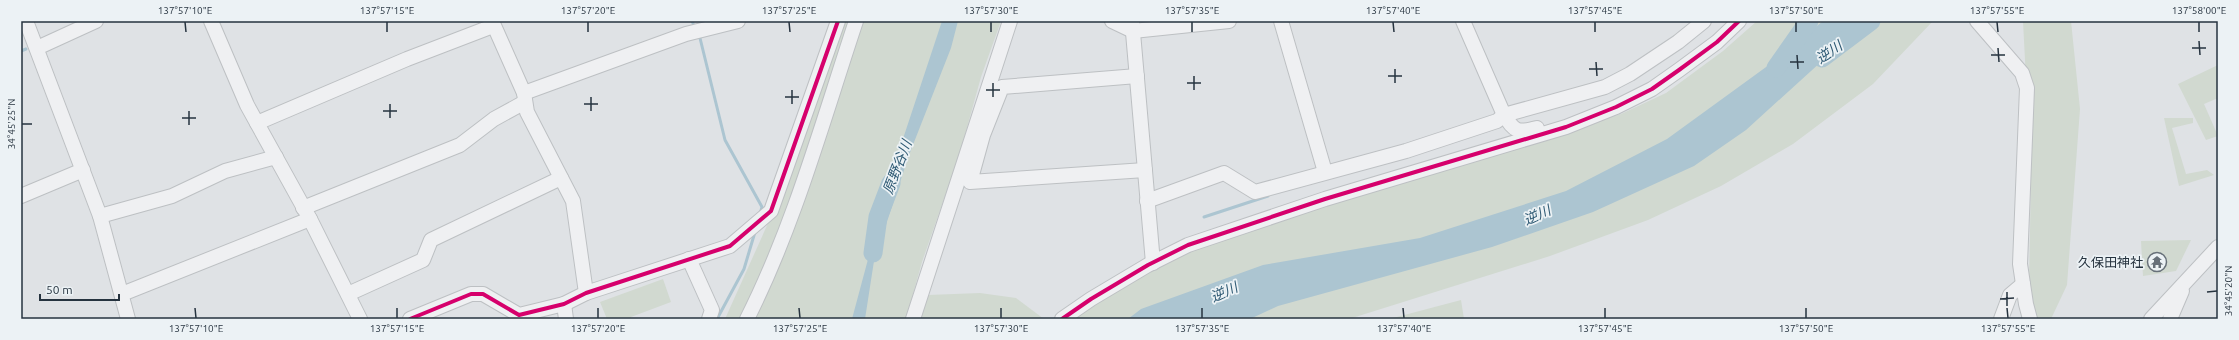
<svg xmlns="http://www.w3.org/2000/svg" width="2239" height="340" font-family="Ubuntu,'Noto Sans JP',sans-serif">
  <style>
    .green { fill: #d1d9d0 }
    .water { fill: #acc5d1 }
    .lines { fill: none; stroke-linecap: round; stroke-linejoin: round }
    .stream { stroke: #acc5d1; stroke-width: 3 }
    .river { stroke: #acc5d1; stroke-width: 19 }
    .minor-casing { stroke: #bdc0c3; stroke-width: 16 }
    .minor { stroke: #eff0f2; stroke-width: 14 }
    .cycleway-casing { stroke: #ecf2f5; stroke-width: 6 }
    .cycleway { stroke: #d6006c; stroke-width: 4 }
    .ticks { fill: none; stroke: #26333f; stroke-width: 1.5 }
    .labels { text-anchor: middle; stroke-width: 3.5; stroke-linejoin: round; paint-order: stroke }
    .poi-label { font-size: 13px; fill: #26333f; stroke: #ecf2f5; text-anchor: end }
    .water-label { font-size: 14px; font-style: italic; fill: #2f5a74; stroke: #ecf2f5 }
    .neatline { fill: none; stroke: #26333f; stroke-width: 1.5 }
    .ticks-label { font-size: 10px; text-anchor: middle; fill: #26333f }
  </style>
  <rect width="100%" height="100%" fill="#dfe2e5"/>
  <!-- green -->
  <g class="green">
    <polygon points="840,21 1001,21 981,77 960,153 922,262 906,319 725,319 778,201"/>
    <polygon points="1757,21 1933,21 1873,84 1793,144 1721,186 1648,220 1550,256 1349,319 1074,319 1149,270 1180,253 1233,234 1621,114 1666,93 1723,51"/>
    <polygon points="2023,21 2071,21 2080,109 2067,285 2051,319 2034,319 2029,282 2031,178"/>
    <polygon points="2218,65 2218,98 2204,104 2218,136 2206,140 2178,84"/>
    <polygon points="2164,118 2193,118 2193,123 2172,128 2186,174 2207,170 2214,175 2179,186"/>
    <polygon points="2191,240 2176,271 2143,276 2141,241"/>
    <polygon points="663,279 671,302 631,317 631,319 607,319 600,302"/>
    <polygon points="980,293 1016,298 1044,319 920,319 928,295"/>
    <polygon points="1461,300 1464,319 1393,318"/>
  </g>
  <!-- water -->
  <g class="water">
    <polygon points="942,21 958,21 951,48 909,155 874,261 865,319 852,319 889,181"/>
    <polygon points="1823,21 1866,21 1746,130 1694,166 1593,212 1492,247 1278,306 1250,319 1128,319 1141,309 1263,265 1420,238 1566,191 1667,139 1773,62"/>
  </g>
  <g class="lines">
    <!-- stream -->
    <g class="stream">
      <polyline points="692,21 695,28"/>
      <polyline points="699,34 725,140 762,207 760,214"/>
      <polyline points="21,51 26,49"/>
      <polyline points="1204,217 1268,196"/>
      <polyline points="717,319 744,269 755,232"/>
    </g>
    <!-- river -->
    <g class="river">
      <polyline points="1822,58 1871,21"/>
      <polyline points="1776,68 1809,21"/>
      <polyline points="873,253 878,217 891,183"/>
    </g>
    <!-- minor casing -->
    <g class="minor-casing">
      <g id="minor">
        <polyline points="26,21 100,216 128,319"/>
        <polyline points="211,21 247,105 310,219 360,319"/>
        <polyline points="492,21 524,93 527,112 573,201 586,293"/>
        <polyline points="1112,21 1133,31 1229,21"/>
        <polyline points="1132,21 1153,263"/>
        <polyline points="1281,21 1325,172"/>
        <path d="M1463,21L1504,115C1515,132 1517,133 1537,128"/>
        <polyline points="1977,21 2022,73 2027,88 2020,264 2026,304 2030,319"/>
        <polyline points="37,48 96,21"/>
        <polyline points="1137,76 1002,87 983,135 970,182 1145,170"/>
        <polyline points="524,93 686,34 738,21"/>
        <polyline points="257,123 407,59 493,26"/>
        <polyline points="21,196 83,170"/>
        <polyline points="1147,201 1224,173 1255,192 1406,151 1497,121 1504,115 1605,87 1630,74 1678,42 1704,21"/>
        <polyline points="303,208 460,145 494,119 525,102"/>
        <polyline points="100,216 172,196 225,171 276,157"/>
        <polyline points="689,259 712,310 709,319"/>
        <polyline points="122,294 310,219"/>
        <polyline points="348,294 423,260 431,240 561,178"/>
        <polyline points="564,304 566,319"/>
        <polyline points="410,319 471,294 483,294 519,315 564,304 586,293 730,246 771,211 838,21"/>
        <path d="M747,319C794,226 823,120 856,21"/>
        <polyline points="913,319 1010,21"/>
        <polyline points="1062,319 1091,299 1148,265 1188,245 1325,199 1566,127 1616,107 1652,89 1679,70 1717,42 1739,21"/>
        <polyline points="2001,319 2010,295 2023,284"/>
        <polyline points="2151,319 2218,247"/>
        <polyline points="2170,319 2182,291"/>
      </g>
    </g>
    <!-- minor -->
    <use href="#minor" class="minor"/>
    <!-- cycleway casing -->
    <g class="cycleway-casing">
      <g id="cycleway">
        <polyline points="410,319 471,294 483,294 519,315 564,304 586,293 730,246 771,211 838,21"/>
        <polyline points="1062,319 1091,299 1148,265 1188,245 1325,199 1566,127 1616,107 1652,89 1679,70 1717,42 1739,21"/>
      </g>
    </g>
    <!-- cycleway -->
    <use href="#cycleway" class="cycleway"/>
  </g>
  <!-- ticks -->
  <path class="ticks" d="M185,22L186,32M387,22V32M588,22V32M789,22L790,32M991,22V32M1192,22V32M1393,22L1394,32M1595,22V32M1796,22V32M1997,22L1998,32M2199,22V32M2199,41L2200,55M1998,48L1999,62M2192,48H2206M1797,55L1798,69M1991,55H2005M1596,62L1597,76M1790,62H1804M1395,69V83M1589,69H1603M1194,76V90M1388,76H1402M993,83V97M1187,83H1201M792,90V104M986,90H1000M591,97V111M785,97H799M390,104V118M584,104H598M189,111V125M383,111H397M182,118H196M22,124H32M2007,292V306M2207,292L2217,291M2000,299L2014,298M195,308L196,318M397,308V318M598,308V318M799,308L800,318M1001,308V318M1202,308V318M1403,308L1404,318M1605,308V318M1806,308V318M2007,308L2008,318"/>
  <!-- icons -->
  <defs>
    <g id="temple-ring" transform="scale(1)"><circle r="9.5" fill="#ecf2f5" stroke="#677079" stroke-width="1.5"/><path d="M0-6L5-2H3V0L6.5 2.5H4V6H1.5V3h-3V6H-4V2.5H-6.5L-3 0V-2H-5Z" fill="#677079"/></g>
  </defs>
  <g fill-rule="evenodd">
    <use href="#temple-ring" x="2157" y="262"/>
  </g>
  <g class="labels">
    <!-- poi labels -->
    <g class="poi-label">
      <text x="2143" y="267">久保田神社</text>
    </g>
    <!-- water labels -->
    <g class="water-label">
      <text transform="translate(1829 52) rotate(-34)" y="5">逆川</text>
      <text transform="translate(897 167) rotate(-69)" y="5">原野谷川</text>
      <text transform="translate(1537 215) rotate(-24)" y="5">逆川</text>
      <text transform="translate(1224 292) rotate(-24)" y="5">逆川</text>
    </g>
  </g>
  <!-- border -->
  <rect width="2239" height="340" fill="none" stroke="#ecf2f5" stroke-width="44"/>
  <!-- scale -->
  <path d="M40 294v6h79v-6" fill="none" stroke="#26333f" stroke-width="2"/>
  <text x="46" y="294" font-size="12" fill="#26333f" stroke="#ecf2f5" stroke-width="3" paint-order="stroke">50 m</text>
  <rect x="22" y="22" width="2195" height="296" class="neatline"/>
  <g class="ticks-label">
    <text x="185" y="14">137°57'10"E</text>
    <text x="387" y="14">137°57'15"E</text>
    <text x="588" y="14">137°57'20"E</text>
    <text x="789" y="14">137°57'25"E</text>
    <text x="991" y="14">137°57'30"E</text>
    <text x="1192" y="14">137°57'35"E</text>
    <text x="1393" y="14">137°57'40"E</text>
    <text x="1595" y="14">137°57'45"E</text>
    <text x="1796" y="14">137°57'50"E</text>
    <text x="1997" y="14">137°57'55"E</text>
    <text x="2199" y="14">137°58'00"E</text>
    <text transform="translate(11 124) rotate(-90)" y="4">34°45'25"N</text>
    <text transform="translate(2228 291) rotate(-90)" y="4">34°45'20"N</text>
    <text x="196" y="332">137°57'10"E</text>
    <text x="397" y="332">137°57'15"E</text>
    <text x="598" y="332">137°57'20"E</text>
    <text x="800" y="332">137°57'25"E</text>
    <text x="1001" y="332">137°57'30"E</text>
    <text x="1202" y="332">137°57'35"E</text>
    <text x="1404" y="332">137°57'40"E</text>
    <text x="1605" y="332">137°57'45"E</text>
    <text x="1806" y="332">137°57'50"E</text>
    <text x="2008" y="332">137°57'55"E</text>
  </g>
</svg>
